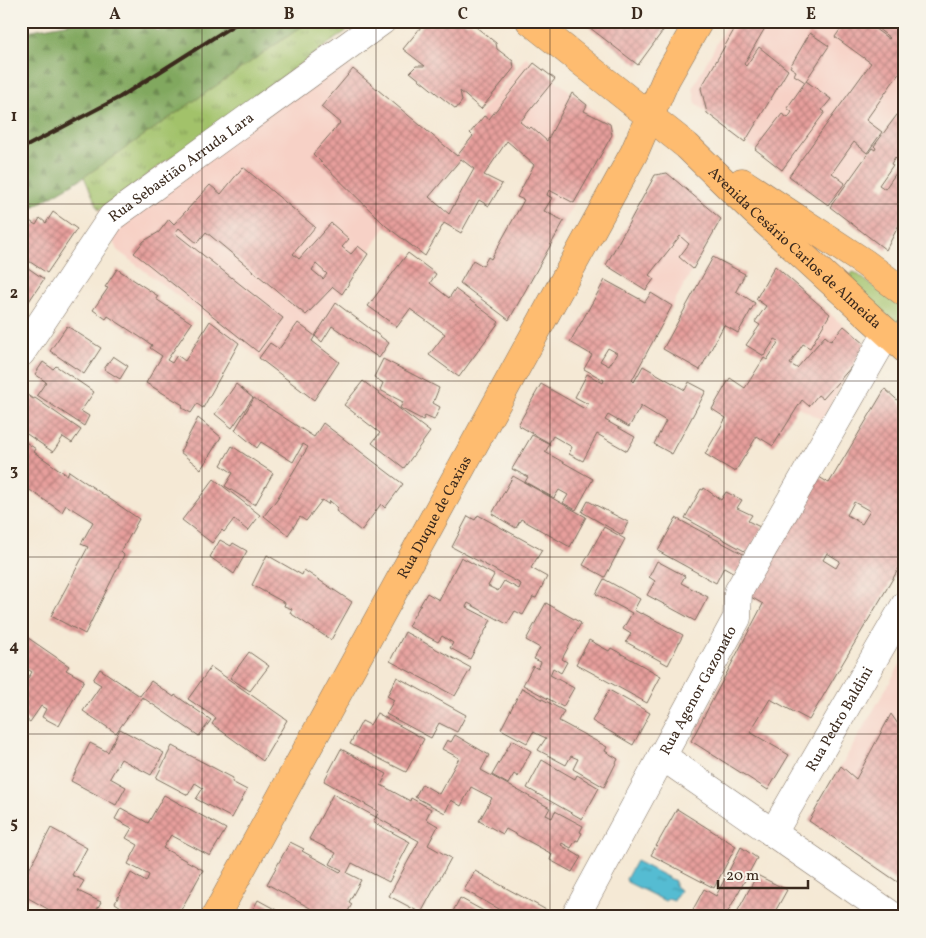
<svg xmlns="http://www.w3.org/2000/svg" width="926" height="938" font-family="Vollkorn,serif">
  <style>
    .built { fill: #f7d1c6 }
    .grass { fill: #a2c26b; stroke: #6e7644 }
    .forest { fill: url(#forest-firs); stroke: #5e693e }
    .park { fill: url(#park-tufts); stroke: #6e7644 }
    .water { fill: url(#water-ripples); stroke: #487378 }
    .building { fill: url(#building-cross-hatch); fill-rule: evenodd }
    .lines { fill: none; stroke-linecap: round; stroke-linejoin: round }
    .minor-casing { stroke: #7c6d5e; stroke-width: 29 }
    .major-casing { stroke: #7c6d5e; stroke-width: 29 }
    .minor { stroke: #fff; stroke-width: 28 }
    .major { stroke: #febc70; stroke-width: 28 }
    .rail { stroke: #3b2a1e; stroke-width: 4 }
    .grid { fill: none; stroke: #3b2a1e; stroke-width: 1; stroke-opacity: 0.55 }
    .labels { text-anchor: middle; stroke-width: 4; stroke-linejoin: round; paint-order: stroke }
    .street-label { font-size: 15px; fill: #3b2a1e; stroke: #f7f3e8 }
    .neatline { fill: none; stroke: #3b2a1e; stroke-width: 2 }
    .grid-label { font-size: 16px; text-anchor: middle; font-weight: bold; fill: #3b2a1e }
  </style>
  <defs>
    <pattern id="forest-firs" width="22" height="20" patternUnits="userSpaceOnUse" patternTransform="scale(1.25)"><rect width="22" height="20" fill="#81a85f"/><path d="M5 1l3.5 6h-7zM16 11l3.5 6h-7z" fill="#6b894e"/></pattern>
    <pattern id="park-tufts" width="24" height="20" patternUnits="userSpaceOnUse" patternTransform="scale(1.25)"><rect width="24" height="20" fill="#a2c26b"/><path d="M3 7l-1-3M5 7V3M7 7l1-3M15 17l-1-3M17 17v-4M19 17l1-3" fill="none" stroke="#859e57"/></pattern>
    <pattern id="water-ripples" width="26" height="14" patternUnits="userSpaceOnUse" patternTransform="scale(1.25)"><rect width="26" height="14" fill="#54bcd2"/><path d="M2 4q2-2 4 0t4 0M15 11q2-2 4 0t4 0" fill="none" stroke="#4799aa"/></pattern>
    <pattern id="building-cross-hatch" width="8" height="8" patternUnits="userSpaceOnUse" patternTransform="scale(1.25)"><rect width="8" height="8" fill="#e79f9c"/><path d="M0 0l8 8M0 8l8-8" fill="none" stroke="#bc827f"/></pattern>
  </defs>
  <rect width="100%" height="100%" fill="#f7f3e8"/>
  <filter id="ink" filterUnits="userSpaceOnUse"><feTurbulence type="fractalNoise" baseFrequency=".02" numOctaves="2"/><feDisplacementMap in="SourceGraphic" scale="10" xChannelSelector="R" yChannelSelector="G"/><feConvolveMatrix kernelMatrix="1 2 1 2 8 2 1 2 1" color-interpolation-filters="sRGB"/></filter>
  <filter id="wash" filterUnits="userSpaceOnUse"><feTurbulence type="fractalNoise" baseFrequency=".0096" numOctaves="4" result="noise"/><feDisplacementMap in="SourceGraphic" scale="20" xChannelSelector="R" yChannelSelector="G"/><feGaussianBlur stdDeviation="1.12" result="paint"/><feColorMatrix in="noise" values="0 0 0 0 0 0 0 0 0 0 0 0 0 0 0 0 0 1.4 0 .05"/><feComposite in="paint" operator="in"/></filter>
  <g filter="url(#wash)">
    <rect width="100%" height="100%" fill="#f5e9d5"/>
    <!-- built -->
    <g class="built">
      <polygon points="729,21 905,21 905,101 828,205 696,104 693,87"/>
      <polygon points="326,46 461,159 429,197 449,214 425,256 386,226 287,379 117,250 99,210"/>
      <polygon points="526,57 609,122 612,135 509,320 460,283 473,260 483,266 491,259 524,201 517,197 534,164 479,115"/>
      <polygon points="667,173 721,219 672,306 606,265 655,175"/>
      <polygon points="830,314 865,344 822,420 780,397"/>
      <polygon points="905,656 905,887 809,821"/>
    </g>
    <!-- grass -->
    <polygon class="grass" points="853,272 856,273 905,311 905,332 849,282 848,278"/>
    <!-- forest -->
    <polygon class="forest" points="82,21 145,21 158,31 172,21 310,21 84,177 21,214 21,32"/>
    <!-- park -->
    <polygon class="park" points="310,21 360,21 99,210 84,177"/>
    <!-- water -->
    <polygon class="water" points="636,861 675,881 675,886 680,890 674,901 668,899 665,901 627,882 626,879"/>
    <g id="blocks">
      <!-- building -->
      <g class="building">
        <polygon points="426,21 463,21 466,24 471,23 496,43 497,49 513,61 514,68 481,109 460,91 462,101 456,109 410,72 416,66 425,66 403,49"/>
        <polygon points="587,21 670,21 638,65 585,24"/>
        <polygon points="739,21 769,21 744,64 746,66 759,47 788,70 745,142 707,113 701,88"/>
        <polygon points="846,21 864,21 889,39 890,38 868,21 905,21 905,65 866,120 882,132 867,153 854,142 832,173 845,183 828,205 789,176 871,63 835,37"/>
        <polygon points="810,33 829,46 805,82 794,75 796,71 790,67"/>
        <path d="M534,63L555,79L520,122L529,129L531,127L547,141L572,93L587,105L584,111L610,124L612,135L574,203L549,190L547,195L552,198L544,211L564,221L509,320L460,283L473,260L483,266L488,257L491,259L524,200L517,197L534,165L514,147L507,141L484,175L502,184L489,206L479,200L461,233L444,223L425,256L386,226L313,154L340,123L321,107L353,69L457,156L473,136L470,133L484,116L489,119ZM461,159L474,169L449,214L429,197Z"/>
        <polygon points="806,81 831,99 822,110 825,112 782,170 755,149 782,114 788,118 792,112 787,108"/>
        <polygon points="905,104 905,158 900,155 897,159 895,157 891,164 893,165 879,185 885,189 905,160 905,213 886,250 830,207 872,148 875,150 876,148 874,146"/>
        <path d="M243,167L315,227L293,254L299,259L331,223L349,239L342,247L351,254L358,246L368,254L342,294L333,287L306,315L206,232L197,243L179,228L175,233L283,318L258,352L134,253L144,241L159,232L169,219L174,224L210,185L221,194ZM316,264L327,274L323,279L312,270Z"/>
        <polygon points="667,173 721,219 693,269 679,257 689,244 680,236 649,275 654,279 646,290 606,265 655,175"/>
        <polygon points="53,212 77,229 47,273 21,256 21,224 28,220 36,225 40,218 46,223"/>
        <polygon points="408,253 436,274 430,283 449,298 455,289 499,322 459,377 429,355 445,334 410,309 397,327 368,306"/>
        <polygon points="713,257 745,274 736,291 755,303 738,333 724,325 700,370 663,349"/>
        <polygon points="21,263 44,279 21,313"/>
        <polygon points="775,266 830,314 810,348 803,344 790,364 797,368 825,336 831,341 844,326 865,344 853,365 823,399 818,395 809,406 802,400 773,446 757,436 735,472 705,454 726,418 712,409 730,378 745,388 764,358 767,360 779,341 775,339 764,356 746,345 760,325 755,322 766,306 756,299"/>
        <polygon points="117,269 158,296 156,299 192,323 167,360 172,363 177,355 185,361 210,321 239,343 203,408 197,404 191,413 182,408 183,405 146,383 162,356 150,348 152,345 108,316 106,319 93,310 108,288 105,287"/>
        <path d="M605,280L645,302L651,293L672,306L632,380L634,382L643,366L685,390L689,382L706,391L672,454L654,444L666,421L641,406L629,427L608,415L605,420L635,437L627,451L597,434L583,461L569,454L572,447L553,436L549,443L518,425L541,384L585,409L588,404L575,397L587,374L603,383L604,380L584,369L592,355L570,342ZM608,348L617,353L609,366L600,361Z"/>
        <polygon points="336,303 389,343 379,358 332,326 322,342 315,336 312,341 339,362 314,400 259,358 270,343 279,349 298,323 315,336"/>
        <polygon points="67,326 101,348 84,374 50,351"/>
        <polygon points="113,356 128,366 120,379 104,369"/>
        <polygon points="383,359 439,388 433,403 440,407 434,420 425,416 423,420 400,408 403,402 380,390 383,383 374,377"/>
        <polygon points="43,362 53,369 56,366 94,392 81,411 89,416 84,426 37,395 46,382 35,374"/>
        <polygon points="363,381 430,432 404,468 372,443 380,433 344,405"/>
        <polygon points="236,384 253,398 232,428 215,414"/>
        <path d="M885,389L905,407V558L809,720L770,699L750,732L789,755L768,790L691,741L763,604L744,593L814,474L829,483ZM854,502L870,511L862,524L847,515ZM827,553L840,561L836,568L823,560Z"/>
        <polygon points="23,392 33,399 35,398 81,430 72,443 63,437 53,452 21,430 21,394"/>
        <polygon points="254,398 314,437 323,423 403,484 385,508 381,504 361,531 336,511 338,508 330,501 328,504 322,500 306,521 300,517 288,535 264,516 277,499 308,447 303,444 293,462 261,442 257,448 235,430"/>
        <polygon points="198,418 221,437 201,469 180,452"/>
        <polygon points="532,435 550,444 545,452 593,479 576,510 563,503 568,495 559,490 554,498 525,482 528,477 512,469"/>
        <polygon points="21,439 36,449 34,452 67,475 69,471 139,519 121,552 124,555 85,634 51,616 88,547 81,544 93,522 66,505 62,512 21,484"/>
        <polygon points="232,446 273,473 255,505 225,486 233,473 221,465"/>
        <polygon points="513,476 586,517 570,547 521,519 516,528 492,514"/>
        <polygon points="214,479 260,515 248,531 234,519 224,532 222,530 212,543 182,520"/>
        <polygon points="704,488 721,500 726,492 742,500 737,508 752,515 748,521 762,528 748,553 685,518 701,489 703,490"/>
        <polygon points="588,501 628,522 622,535 582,512"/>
        <polygon points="478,515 542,550 531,568 547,577 536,598 533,597 523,615 515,611 507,624 468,603 466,607 491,620 470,659 450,648 453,643 442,636 438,642 408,626 427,593 439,600 461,557 494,575 488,586 498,591 504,581 519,589 521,584 452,547 468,516 475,520"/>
        <polygon points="676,518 747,556 736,574 724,567 716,583 658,551"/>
        <polygon points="604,527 625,539 605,577 583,565"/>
        <polygon points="220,540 231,546 233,543 247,551 234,574 210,557"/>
        <polygon points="267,555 302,575 304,570 352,602 331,640 290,613 292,609 284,606 285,603 252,585"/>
        <polygon points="657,561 685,576 681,583 708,597 695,621 647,595 655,581 649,577"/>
        <polygon points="604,579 640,599 634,610 641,614 642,613 683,635 668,665 626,642 631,634 623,629 632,613 596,594"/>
        <polygon points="546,603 581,623 562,659 567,662 561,673 553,668 550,675 574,688 563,707 523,685 533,666 538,669 541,662 534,659 540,648 526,640"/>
        <polygon points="405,632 471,668 455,696 390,661"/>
        <polygon points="21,633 69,666 66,670 84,680 59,726 42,717 46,709 41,706 30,722 21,716 21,673 28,678 32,672 21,665"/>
        <polygon points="589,640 609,651 611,648 661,676 647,703 576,664"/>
        <polygon points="249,652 269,666 250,691 230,678"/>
        <polygon points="211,667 287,720 263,761 212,724 216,718 188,699"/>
        <polygon points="100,669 140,696 151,681 174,697 175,695 211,720 199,736 142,697 116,733 83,711 101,685 93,680"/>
        <polygon points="397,677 466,715 457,732 439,723 431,738 386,714 394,700 387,696"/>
        <polygon points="522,688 564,711 559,721 607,747 605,751 618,759 604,787 573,769 578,759 571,756 566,765 538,750 546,738 533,732 527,743 501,729"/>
        <polygon points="609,690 650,713 633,745 592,721"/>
        <polygon points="377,713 424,739 406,772 350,744 362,721 370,725"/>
        <polygon points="891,714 905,734 905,887 809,821 841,766 856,779"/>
        <polygon points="120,729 164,753 151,775 121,759 110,778 126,787 116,805 71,781 90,743 108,752"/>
        <polygon points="455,735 489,755 481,770 550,808 546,815 552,818 555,811 583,826 580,832 582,833 578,841 576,840 571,848 562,843 561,845 581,857 572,872 550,860 552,854 506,829 503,834 479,821 492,798 471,787 461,806 451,800 445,813 415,797 422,784 439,794 459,758 442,749 447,740 451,742"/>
        <polygon points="512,740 531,751 518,777 514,774 508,784 492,775"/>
        <polygon points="172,746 233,778 232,782 247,790 232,818 196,799 203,788 195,783 188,795 156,778"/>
        <polygon points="341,749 387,774 381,785 410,801 411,798 431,809 426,819 438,826 428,845 451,858 421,913 389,896 419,841 376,817 379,812 324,781"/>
        <polygon points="542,760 575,779 577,775 599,788 582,819 527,788"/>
        <polygon points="333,794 376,817 373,822 410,842 389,882 352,863 347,873 361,880 349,902 352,904 345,917 326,917 267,884 290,842 304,849 302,851 340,872 342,870 330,864 336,853 309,839"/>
        <polygon points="164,795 226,829 210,856 171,835 163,848 203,870 177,917 127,917 119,912 121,907 115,903 131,873 146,882 149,875 128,864 138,845 126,838 132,828 115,819 121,808 148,823"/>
        <polygon points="677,809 736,846 714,888 651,855"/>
        <polygon points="51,828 87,848 72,875 84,881 78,891 101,902 96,911 106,917 62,917 21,894 21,875 23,871 27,873"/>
        <polygon points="741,847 757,858 725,917 689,917 704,889 716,896"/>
        <polygon points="475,871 550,912 548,917 497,917 501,910 464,890"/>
        <polygon points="757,875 787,890 772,917 742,917 736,914"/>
        <polygon points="460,898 491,915 490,917 450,917"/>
        <polygon points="258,900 289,917 249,917"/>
      </g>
    </g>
  </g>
  <g filter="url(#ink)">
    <use href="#blocks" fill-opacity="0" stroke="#7c6d5e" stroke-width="1"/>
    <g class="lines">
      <!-- minor casing -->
      <g class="minor-casing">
        <g id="minor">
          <path id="s1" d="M21,353L112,217L382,21"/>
          <polyline points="662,756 894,917"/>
          <path id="s2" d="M773,833L905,605"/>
          <path id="s3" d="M575,917L737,618L738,592L887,333"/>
        </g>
      </g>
      <!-- major casing -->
      <g class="major-casing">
        <g id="major">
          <path id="s4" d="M530,21L687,146L754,211L905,349"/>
          <polyline points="742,182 865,263 905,293"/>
          <path id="s5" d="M215,917L634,153L666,79L699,21"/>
        </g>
      </g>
      <!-- minor -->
      <use href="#minor" class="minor"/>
      <!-- major -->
      <use href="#major" class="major"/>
      <!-- rail -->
      <polyline class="rail" points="21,149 120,97 240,21"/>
    </g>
  </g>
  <!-- grid -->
  <path class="grid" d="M202,21V917M376,21V917M550,21V917M724,21V917M21,204H905M21,381H905M21,557H905M21,734H905"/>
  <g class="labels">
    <!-- street labels -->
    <g class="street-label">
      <text dy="5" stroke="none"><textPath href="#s1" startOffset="249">Rua Sebastião Arruda Lara</textPath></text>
      <text dy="5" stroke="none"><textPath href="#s4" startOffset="349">Avenida Cesário Carlos de Almeida</textPath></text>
      <text dy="5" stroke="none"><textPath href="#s5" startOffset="456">Rua Duque de Caxias</textPath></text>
      <text dy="5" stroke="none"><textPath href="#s3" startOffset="258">Rua Agenor Gazonato</textPath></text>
      <text dy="5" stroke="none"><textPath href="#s2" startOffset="132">Rua Pedro Baldini</textPath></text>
    </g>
  </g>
  <!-- margin -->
  <rect width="926" height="938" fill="none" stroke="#f7f3e8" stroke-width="55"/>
  <!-- scale -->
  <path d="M718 880v8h90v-8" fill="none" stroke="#3b2a1e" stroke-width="2.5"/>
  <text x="726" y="880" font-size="15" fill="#3b2a1e" stroke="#f7f3e8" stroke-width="4" paint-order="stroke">20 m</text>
  <rect x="28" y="28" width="870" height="882" class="neatline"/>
  <g class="grid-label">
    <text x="115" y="19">A</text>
    <text x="289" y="19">B</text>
    <text x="463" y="19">C</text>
    <text x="637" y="19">D</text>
    <text x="811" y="19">E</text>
    <text x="14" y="121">1</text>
    <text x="14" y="298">2</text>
    <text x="14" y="475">3</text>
    <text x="14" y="651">4</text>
    <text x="14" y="828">5</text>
  </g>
</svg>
